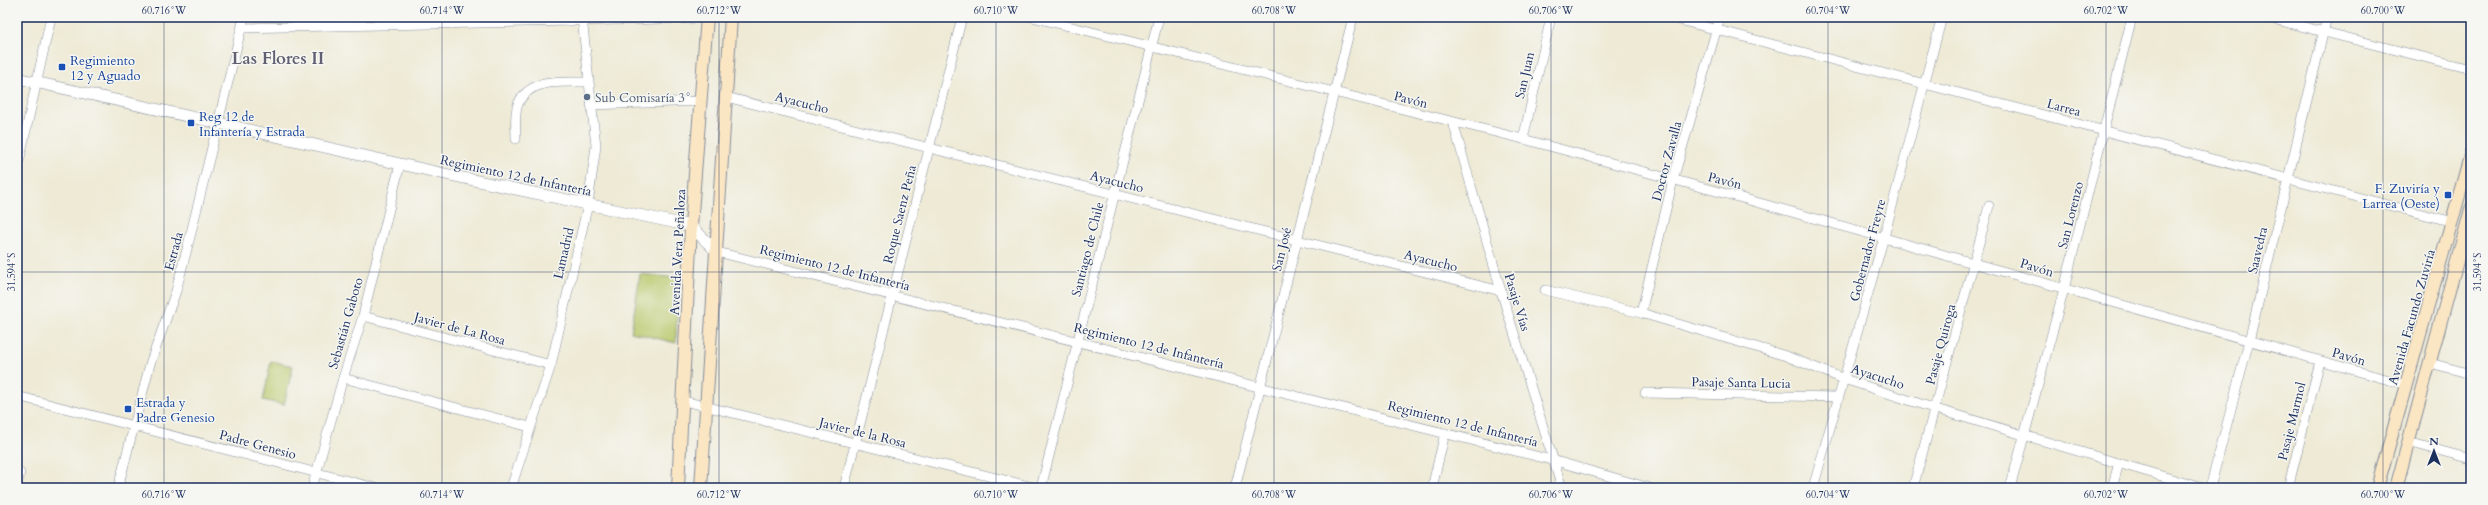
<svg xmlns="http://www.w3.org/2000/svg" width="2488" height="505" font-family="Cardo,serif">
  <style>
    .green { fill: #b9c86a; stroke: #6a7c64 }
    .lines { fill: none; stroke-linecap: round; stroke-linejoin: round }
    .minor-casing { stroke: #848c9a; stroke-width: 10 }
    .tertiary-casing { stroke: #848c9a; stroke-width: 12 }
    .secondary-casing { stroke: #848c9a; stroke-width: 14 }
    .minor { stroke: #fff; stroke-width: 9 }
    .tertiary { stroke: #fff; stroke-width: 11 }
    .secondary { stroke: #fbe6c4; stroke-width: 12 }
    .ticks { fill: none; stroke: #1b2f5e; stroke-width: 1; stroke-opacity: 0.45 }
    .transit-dot { fill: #1a4fb4; stroke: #f6f6f2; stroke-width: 1.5 }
    .service-dot { fill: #5c6f8a; stroke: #f6f6f2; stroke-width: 1.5 }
    .labels { text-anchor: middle; stroke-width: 3; stroke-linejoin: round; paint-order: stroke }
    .transit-label { font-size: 13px; fill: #164399; stroke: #f6f6f2; text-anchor: start }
    .street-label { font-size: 13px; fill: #1b2f5e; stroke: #f6f6f2 }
    .service-label { font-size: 13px; fill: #4e5e75; stroke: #f6f6f2; text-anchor: start }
    .district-label { font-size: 17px; font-weight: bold; fill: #606072; stroke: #f6f6f2 }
    .neatline { fill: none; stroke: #1b2f5e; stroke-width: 1.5 }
    .ticks-label { font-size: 10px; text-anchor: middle; fill: #1b2f5e }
  </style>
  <rect width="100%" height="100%" fill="#f6f6f2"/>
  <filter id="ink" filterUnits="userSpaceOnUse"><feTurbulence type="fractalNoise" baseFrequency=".025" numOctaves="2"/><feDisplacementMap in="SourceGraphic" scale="8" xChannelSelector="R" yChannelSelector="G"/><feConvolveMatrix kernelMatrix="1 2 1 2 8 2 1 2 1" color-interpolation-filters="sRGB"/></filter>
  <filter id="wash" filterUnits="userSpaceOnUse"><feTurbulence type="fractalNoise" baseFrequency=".012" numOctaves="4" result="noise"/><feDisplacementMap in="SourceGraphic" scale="16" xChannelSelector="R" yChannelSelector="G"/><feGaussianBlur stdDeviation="0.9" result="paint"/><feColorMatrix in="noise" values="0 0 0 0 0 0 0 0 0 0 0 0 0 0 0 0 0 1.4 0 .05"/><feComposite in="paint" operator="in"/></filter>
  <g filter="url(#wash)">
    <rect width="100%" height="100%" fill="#eeead5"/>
    <!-- green -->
    <g class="green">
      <polygon points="640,274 678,278 676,343 631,332"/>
      <polygon points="271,361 293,366 284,405 263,400"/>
    </g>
  </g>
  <g filter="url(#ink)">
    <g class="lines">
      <!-- minor casing -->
      <g class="minor-casing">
        <g id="minor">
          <polyline points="1032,17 1523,139 1749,200 2407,385"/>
          <polyline points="1668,17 2453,222"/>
          <polyline points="2265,17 2471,69"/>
          <polyline points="242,28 707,18"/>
          <polyline points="726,97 1501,291"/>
          <polyline points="591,105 700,101"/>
          <polyline points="1453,122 1501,291 1562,488"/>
          <path d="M516,139C516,128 514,114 518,104C530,77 563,83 588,82"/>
          <polyline points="1523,139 1551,17"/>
          <polyline points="17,171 51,17"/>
          <polyline points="717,252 1552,460 1650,488"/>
          <polyline points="2459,253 2471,256"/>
          <polyline points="1545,290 1641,313 1786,356 1844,379 1936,409 2202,488"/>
          <polyline points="1641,313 1673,180 1720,17"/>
          <polyline points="363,316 551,365"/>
          <polyline points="2430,363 2471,374"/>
          <polyline points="343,378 530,427"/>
          <polyline points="1645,393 1837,397"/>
          <polyline points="17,396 376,488"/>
          <polyline points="684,401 1037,488"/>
          <polyline points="2408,442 2471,459"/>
          <polyline points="17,485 20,473"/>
          <polyline points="118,488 150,364 176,291 188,245 244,17"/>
          <polyline points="312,488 343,378 363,316 400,164"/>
          <polyline points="511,488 551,365 588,204 596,146 582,17"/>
          <polyline points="844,488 962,17"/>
          <polyline points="1041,488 1159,17"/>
          <polyline points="1235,488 1353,17"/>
          <polyline points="1432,488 1445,433"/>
          <polyline points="1813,488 1884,237 1942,17"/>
          <polyline points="1913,488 1989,206"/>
          <polyline points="2010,488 2064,289 2132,17"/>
          <polyline points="2112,488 2119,463"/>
          <polyline points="2210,488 2249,341 2327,17"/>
          <polyline points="2288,488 2320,361"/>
        </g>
      </g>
      <!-- tertiary casing -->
      <g class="tertiary-casing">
        <polyline id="tertiary" points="17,78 445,174 691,226 717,252"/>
      </g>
      <!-- secondary casing -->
      <g class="secondary-casing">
        <g id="secondary">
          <polyline points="678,488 691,226 707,17"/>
          <polyline points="701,488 731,17"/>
          <polyline points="2377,488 2471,153"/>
          <polyline points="2396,488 2471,209"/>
        </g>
      </g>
      <!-- minor -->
      <use href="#minor" class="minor"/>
      <!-- tertiary -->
      <use href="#tertiary" class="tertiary"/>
      <!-- secondary -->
      <use href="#secondary" class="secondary"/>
    </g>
  </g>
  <!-- ticks -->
  <path class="ticks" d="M164,17V488M442,17V488M719,17V488M996,17V488M1274,17V488M1551,17V488M1828,17V488M2106,17V488M2383,17V488M17,272H2471"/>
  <!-- markers -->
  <g class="transit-dot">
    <rect x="58" y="63" width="8" height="8" rx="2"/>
    <rect x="187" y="119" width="8" height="8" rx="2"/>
    <rect x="2444" y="191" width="8" height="8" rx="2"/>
    <rect x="124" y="405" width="8" height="8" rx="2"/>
  </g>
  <circle class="service-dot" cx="587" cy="97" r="4"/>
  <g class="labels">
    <!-- transit labels -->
    <g class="transit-label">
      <text x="70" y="65">Regimiento<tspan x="70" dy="15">12 y Aguado</tspan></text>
      <text x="199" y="121">Reg 12 de<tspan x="199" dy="15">Infantería y Estrada</tspan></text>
      <text x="2440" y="193" text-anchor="end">F. Zuviría y<tspan x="2440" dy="15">Larrea (Oeste)</tspan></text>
      <text x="136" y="407">Estrada y<tspan x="136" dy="15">Padre Genesio</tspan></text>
    </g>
    <!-- street labels -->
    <g class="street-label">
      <text transform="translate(1524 75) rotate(-77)" y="5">San Juan</text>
      <text transform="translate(1411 99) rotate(14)" y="5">Pavón</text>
      <text transform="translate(802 102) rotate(14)" y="5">Ayacucho</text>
      <text transform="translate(2064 107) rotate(15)" y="5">Larrea</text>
      <text transform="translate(1666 161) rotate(-75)" y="5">Doctor Zavalla</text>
      <text transform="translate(516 175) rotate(12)" y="5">Regimiento 12 de Infantería</text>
      <text transform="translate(1725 180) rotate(14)" y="5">Pavón</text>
      <text transform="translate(1117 181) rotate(14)" y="5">Ayacucho</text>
      <text transform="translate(899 214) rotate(-76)" y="5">Roque Saenz Peña</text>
      <text transform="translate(2070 215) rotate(-76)" y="5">San Lorenzo</text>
      <text transform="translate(1087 249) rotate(-76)" y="5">Santiago de Chile</text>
      <text transform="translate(1281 249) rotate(-76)" y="5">San José</text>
      <text transform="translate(1867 250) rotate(-75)" y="5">Gobernador Freyre</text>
      <text transform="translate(2257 250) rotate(-77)" y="5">Saavedra</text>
      <text transform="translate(173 251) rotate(-75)" y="5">Estrada</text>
      <text transform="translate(677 252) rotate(-87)" y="5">Avenida Vera Peñaloza</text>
      <text transform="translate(563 253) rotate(-77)" y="5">Lamadrid</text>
      <text transform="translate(1431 260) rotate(14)" y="5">Ayacucho</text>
      <text transform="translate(835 267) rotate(14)" y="5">Regimiento 12 de Infantería</text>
      <text transform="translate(2037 267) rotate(17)" y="5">Pavón</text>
      <text transform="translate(1518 302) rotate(73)" y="5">Pasaje Vías</text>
      <text transform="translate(2411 317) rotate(-74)" y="5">Avenida Facundo Zuviría</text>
      <text transform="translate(345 323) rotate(-74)" y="5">Sebastián Gaboto</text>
      <text transform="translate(460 328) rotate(15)" y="5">Javier de La Rosa</text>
      <text transform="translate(1940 344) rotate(-75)" y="5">Pasaje Quiroga</text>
      <text transform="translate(1149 345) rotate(14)" y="5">Regimiento 12 de Infantería</text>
      <text transform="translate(2349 356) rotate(16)" y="5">Pavón</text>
      <text transform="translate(1878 376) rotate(18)" y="5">Ayacucho</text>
      <text transform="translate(1741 382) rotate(1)" y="5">Pasaje Santa Lucia</text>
      <text transform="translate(2291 421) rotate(-76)" y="5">Pasaje Marmol</text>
      <text transform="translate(1463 423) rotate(14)" y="5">Regimiento 12 de Infantería</text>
      <text transform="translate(863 432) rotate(14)" y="5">Javier de la Rosa</text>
      <text transform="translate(258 444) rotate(15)" y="5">Padre Genesio</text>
    </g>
    <!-- service labels -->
    <g class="service-label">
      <text x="595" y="102">Sub Comisaría 3°</text>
    </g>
    <!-- district labels -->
    <g class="district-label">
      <text x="278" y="64">Las Flores II</text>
    </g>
  </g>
  <!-- margin -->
  <rect width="2488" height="505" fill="none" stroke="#f6f6f2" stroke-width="44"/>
  <!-- north arrow -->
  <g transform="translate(2434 451)" stroke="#f6f6f2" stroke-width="3" paint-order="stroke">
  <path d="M0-3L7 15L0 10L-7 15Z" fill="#1b2f5e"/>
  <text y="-6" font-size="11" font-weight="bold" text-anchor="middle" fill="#1b2f5e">N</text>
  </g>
  <rect x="22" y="22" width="2444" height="461" class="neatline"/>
  <g class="ticks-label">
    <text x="164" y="14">60.716°W</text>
    <text x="442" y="14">60.714°W</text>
    <text x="719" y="14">60.712°W</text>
    <text x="996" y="14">60.710°W</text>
    <text x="1274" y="14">60.708°W</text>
    <text x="1551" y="14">60.706°W</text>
    <text x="1828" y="14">60.704°W</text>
    <text x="2106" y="14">60.702°W</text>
    <text x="2383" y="14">60.700°W</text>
    <text transform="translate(11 272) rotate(-90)" y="4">31.594°S</text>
    <text transform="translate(2477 272) rotate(-90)" y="4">31.594°S</text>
    <text x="164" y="498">60.716°W</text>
    <text x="442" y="498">60.714°W</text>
    <text x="719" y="498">60.712°W</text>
    <text x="996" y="498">60.710°W</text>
    <text x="1274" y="498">60.708°W</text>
    <text x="1551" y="498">60.706°W</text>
    <text x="1828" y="498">60.704°W</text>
    <text x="2106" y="498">60.702°W</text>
    <text x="2383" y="498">60.700°W</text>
  </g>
</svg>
